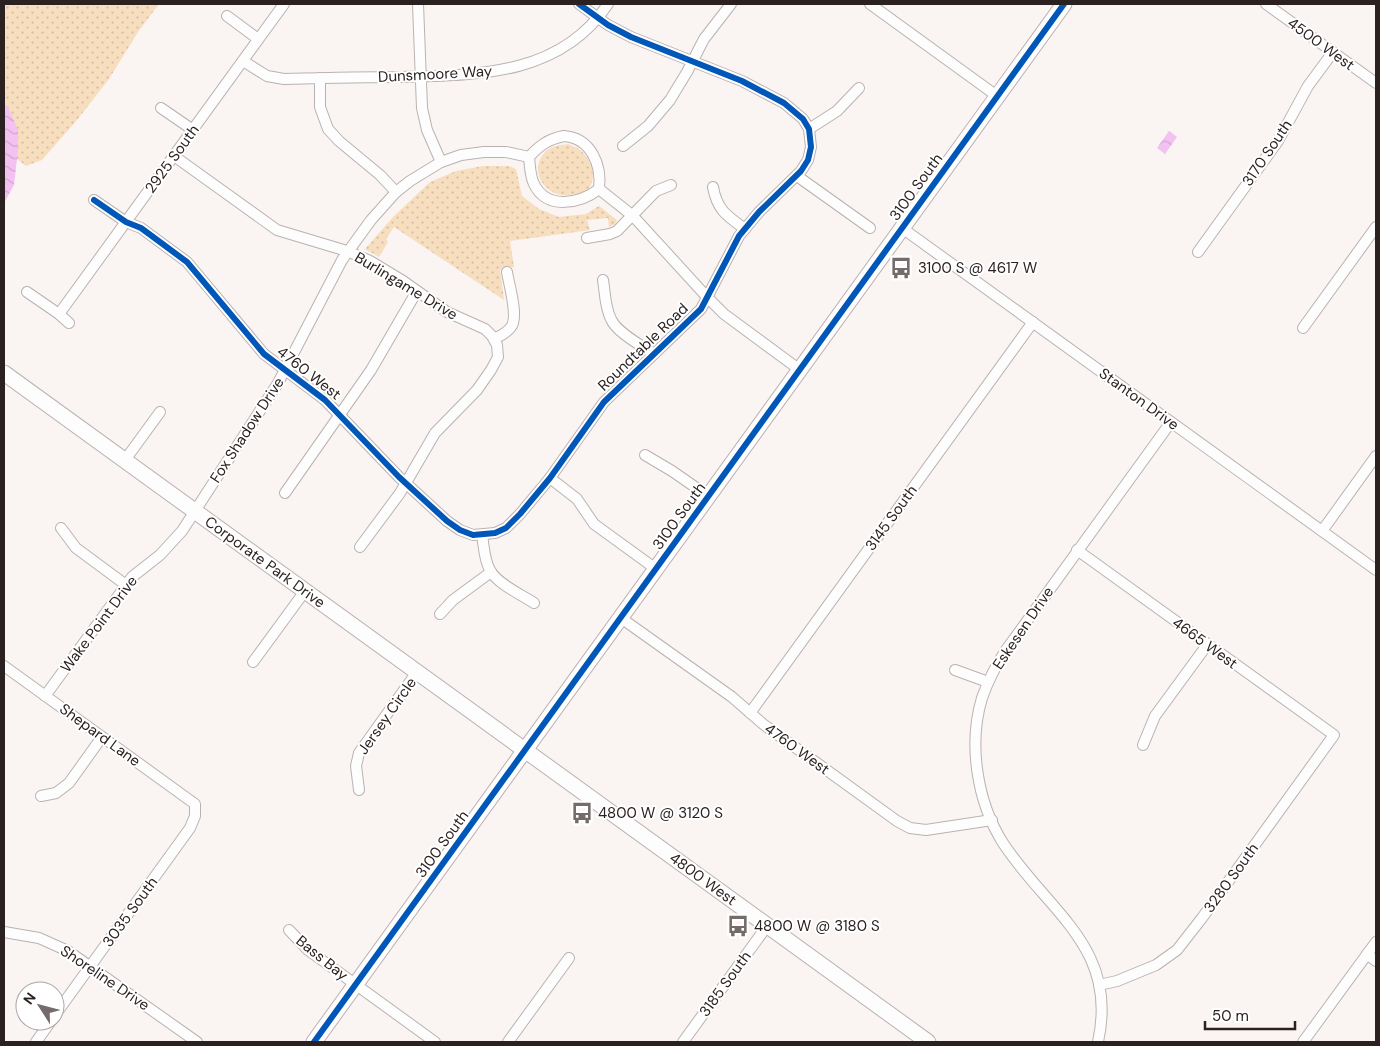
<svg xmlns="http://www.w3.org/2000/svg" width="1380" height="1046" font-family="'DM Sans',sans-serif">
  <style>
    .grass { fill: url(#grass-dots) }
    .water { fill: url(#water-waves) }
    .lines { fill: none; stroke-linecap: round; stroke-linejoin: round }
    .street-casing { stroke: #bab2b1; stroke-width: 12 }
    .secondary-casing { stroke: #bab2b1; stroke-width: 17 }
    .street { stroke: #fefdfd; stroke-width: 10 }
    .secondary { stroke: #fefdfd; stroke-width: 15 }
    .cycleway-casing { stroke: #fff; stroke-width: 9 }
    .cycleway { stroke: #0057b8; stroke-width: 6 }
    .labels { text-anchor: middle; stroke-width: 4; stroke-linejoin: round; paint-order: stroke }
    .street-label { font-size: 15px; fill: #2c2121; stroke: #fff }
    .poi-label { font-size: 15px; fill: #2c2121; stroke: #fff; text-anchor: start }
  </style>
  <defs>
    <pattern id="grass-dots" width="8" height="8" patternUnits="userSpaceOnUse" patternTransform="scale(1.25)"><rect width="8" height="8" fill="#f7debe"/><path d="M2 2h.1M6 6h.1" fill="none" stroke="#d4bea3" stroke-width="1.8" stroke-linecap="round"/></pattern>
    <pattern id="water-waves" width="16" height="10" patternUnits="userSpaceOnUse" patternTransform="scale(1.25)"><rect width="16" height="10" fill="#f3c1f2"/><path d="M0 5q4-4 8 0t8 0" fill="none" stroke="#d0a6cf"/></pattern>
  </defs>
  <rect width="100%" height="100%" fill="#faf4f3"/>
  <!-- grass -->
  <g class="grass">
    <polygon points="4,4 159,4 138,32 109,79 77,120 42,160 26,166 4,149"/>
    <path d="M568,144C571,146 576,147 579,149C591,158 601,182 584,192C581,194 574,194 569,195C545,198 527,170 546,151C552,146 561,145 568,144Z"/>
    <polygon points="483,166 509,166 516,169 522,196 539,209 559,217 586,214 599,206 617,220 615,224 609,227 608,218 587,220 590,230 510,241 514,267 500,270 504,300 394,227 386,239 388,242 379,257 365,249 393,217 430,182 456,171"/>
  </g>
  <!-- water -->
  <g class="water">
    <polygon points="4,105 8,107 18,130 18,150 14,185 4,203"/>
    <polygon points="1169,131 1177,137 1165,154 1157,148"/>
  </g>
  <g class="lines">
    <!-- street casing -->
    <g class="street-casing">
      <g id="street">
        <polyline points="418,4 422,108 427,130 441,162"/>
        <polyline points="870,4 997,96"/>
        <polyline points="1266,4 1376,83"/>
        <polyline points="227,16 258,39"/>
        <path d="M243,61L267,76L284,79C323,78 363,77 402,77C480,75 561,75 608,4"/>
        <polyline points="320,78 320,107 328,129 339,141 380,175 396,192"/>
        <polyline points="161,108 193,130"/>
        <polyline points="809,129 837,111 859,88"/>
        <path d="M564,136C591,138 602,165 599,189C581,203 547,211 534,184C530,176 530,166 529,157C539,146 548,139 564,136Z"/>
        <polyline points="623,146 648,126 670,100 687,72 704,39 731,4"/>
        <polyline points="174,156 277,230 347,251 370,261 403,281 447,312 485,329 492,336 497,345 498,357 491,370 477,390 435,433 400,493 360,547"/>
        <polyline points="797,176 870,228"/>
        <path d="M713,187C717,210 727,216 745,229"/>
        <polyline points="599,189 633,216 707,297 724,314 800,370"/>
        <polyline points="94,200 126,222 141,228 187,262 264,354 325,400 399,477 447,521 460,530 473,535 495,533 506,528 520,514 550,478 604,402 701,309 739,236 759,212 801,171 808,160 811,147 809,129 803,119 784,103 742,81 631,37 608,25 579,4"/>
        <polyline points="902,228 1376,570"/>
        <polyline points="587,238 610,234 617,231 656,191 671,185"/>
        <polyline points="1198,252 1278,141 1308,86 1333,52"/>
        <path d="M603,280C605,292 605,308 611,319C616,332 642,346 654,354"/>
        <polyline points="27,292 59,314 69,323"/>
        <polyline points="59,314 284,4"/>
        <polyline points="1303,328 1376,227"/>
        <path d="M494,339C500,336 507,333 511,327C519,317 509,285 507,272"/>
        <polyline points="645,455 672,471 708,496"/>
        <polyline points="125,460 160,412"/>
        <polyline points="550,478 577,499 594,524 656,569"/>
        <polyline points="285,493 371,370 417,291"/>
        <polyline points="61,528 76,548 126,585"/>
        <polyline points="1322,531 1376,456"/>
        <path d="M482,535C484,546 484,560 490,570C496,583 522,595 534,603"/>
        <polyline points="1077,550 1334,735 1202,918 1177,950 1156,965 1117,981 1099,985"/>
        <polyline points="440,614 453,600 491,572"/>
        <polyline points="621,618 732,697 763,724 897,821 910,828 926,830 992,820"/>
        <polyline points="253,662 305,591"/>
        <polyline points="4,666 195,804 195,816 190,828 55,1015"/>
        <polyline points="955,670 988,682"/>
        <polyline points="45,696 132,577 160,555 182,531 278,383 342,260 371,220 396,192 410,181 441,162 461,155 484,152 506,152 529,157"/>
        <polyline points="750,713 1033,322"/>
        <polyline points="1143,745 1155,716 1207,645"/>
        <polyline points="359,790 356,766 359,753 417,672"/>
        <polyline points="41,796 56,793 69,783 102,737"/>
        <polyline points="289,930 308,950 435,1042"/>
        <polyline points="4,932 39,938 68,951 197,1042"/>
        <polyline points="1367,954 1376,961"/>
        <polyline points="36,1042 51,1021"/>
        <polyline points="508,1042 569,958"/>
        <polyline points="683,1042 767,926"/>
        <path d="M1098,1042C1119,947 1048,912 1003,843C977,802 968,744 982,698C988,681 996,665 1006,650L1171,422"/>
        <polyline points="1303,1042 1376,942"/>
      </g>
    </g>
    <!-- secondary casing -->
    <g class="secondary-casing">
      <g id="secondary">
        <polyline points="4,373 928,1042"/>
        <polyline points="314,1042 1064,4"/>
      </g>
    </g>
    <!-- street -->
    <use href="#street" class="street"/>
    <!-- secondary -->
    <use href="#secondary" class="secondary"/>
    <!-- cycleway casing -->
    <g class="cycleway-casing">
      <g id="cycleway">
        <polyline points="94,200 126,222 141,228 187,262 264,354 325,400 399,477 447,521 460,530 473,535 495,533 506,528 520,514 550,478 604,402 701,309 739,236 759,212 801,171 808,160 811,147 809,129 803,119 784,103 742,81 631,37 608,25 579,4"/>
        <polyline points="314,1042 1064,4"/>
      </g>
    </g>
    <!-- cycleway -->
    <use href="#cycleway" class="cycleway"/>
  </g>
  <!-- icons -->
  <defs>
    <g id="bus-bare" transform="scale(1.725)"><path d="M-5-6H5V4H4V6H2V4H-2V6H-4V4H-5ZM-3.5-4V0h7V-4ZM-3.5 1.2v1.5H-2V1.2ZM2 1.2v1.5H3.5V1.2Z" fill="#746b6a" stroke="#fff" stroke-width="2.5" paint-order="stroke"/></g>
  </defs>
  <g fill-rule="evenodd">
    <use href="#bus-bare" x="901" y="268"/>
    <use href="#bus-bare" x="582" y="813"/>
    <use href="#bus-bare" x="738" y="926"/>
  </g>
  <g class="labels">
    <!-- street labels -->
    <g class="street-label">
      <text transform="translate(1321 44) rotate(36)" y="5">4500 West</text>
      <text transform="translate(435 74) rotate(-3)" y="5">Dunsmoore Way</text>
      <text transform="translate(1267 153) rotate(-56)" y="5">3170 South</text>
      <text transform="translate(172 159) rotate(-54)" y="5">2925 South</text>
      <text transform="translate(916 187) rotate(-54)" y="5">3100 South</text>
      <text transform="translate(406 286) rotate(31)" y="5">Burlingame Drive</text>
      <text transform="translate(643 347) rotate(-44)" y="5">Roundtable Road</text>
      <text transform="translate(309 373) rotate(38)" y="5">4760 West</text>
      <text transform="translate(1139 399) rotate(36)" y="5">Stanton Drive</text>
      <text transform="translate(247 430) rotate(-57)" y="5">Fox Shadow Drive</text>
      <text transform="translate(679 516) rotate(-54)" y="5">3100 South</text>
      <text transform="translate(891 518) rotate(-54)" y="5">3145 South</text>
      <text transform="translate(265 562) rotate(36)" y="5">Corporate Park Drive</text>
      <text transform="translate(99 624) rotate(-53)" y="5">Wake Point Drive</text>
      <text transform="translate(1023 628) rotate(-56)" y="5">Eskesen Drive</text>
      <text transform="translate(1205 643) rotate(36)" y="5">4665 West</text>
      <text transform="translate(387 716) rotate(-55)" y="5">Jersey Circle</text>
      <text transform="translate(100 735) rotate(36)" y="5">Shepard Lane</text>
      <text transform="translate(797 749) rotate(36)" y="5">4760 West</text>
      <text transform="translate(442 844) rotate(-54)" y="5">3100 South</text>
      <text transform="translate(1231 878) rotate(-54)" y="5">3280 South</text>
      <text transform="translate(703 879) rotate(36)" y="5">4800 West</text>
      <text transform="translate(130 912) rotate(-54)" y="5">3035 South</text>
      <text transform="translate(322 958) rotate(39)" y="5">Bass Bay</text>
      <text transform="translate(105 978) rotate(34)" y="5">Shoreline Drive</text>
      <text transform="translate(725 984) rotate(-54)" y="5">3185 South</text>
    </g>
    <!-- poi labels -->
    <g class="poi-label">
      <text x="918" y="273">3100 S @ 4617 W</text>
      <text x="598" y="818">4800 W @ 3120 S</text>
      <text x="754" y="931">4800 W @ 3180 S</text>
    </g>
  </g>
  <!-- border -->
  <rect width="1380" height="1046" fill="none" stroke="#2c2121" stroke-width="10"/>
  <!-- north arrow -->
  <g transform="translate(40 1006) rotate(306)"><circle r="24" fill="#ffffff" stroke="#aba6a6"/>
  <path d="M0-4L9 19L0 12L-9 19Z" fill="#746b6a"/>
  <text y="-8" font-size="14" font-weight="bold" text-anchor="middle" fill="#2c2121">N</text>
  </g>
  <!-- scale -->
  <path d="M1205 1021v8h90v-8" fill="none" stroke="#2c2121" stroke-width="2.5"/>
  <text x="1212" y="1021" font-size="15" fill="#2c2121" stroke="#ffffff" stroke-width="4" paint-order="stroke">50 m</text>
</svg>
